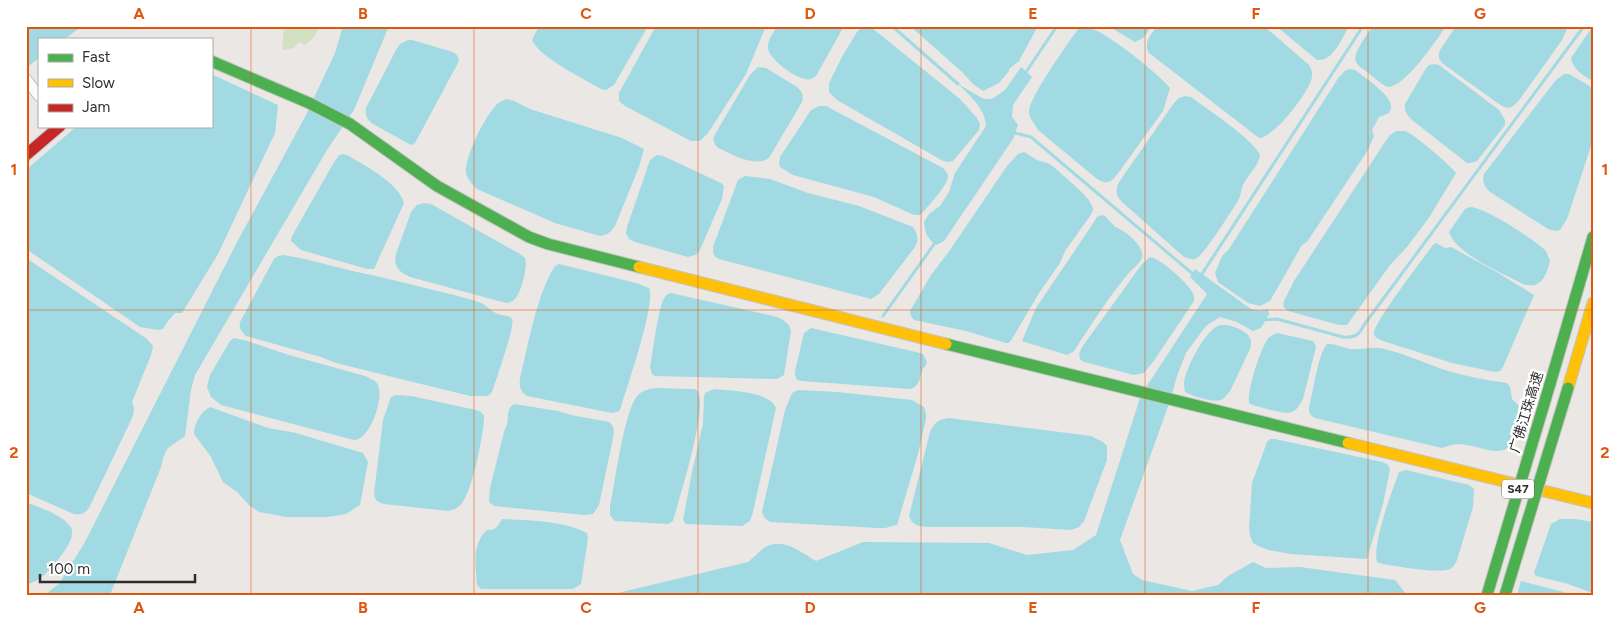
<svg xmlns="http://www.w3.org/2000/svg" width="1619" height="621" font-family="Figtree,'Noto Sans SC',sans-serif">
  <style>
    .green { fill: #d2e1c2 }
    .water { fill: #a1dae2 }
    .lines { fill: none; stroke-linecap: round; stroke-linejoin: round }
    .stream { stroke: #a1dae2; stroke-width: 3 }
    .street-casing { stroke: #c5c4c4; stroke-width: 12 }
    .fast-casing { stroke: #c5c4c4; stroke-width: 13 }
    .slow-casing { stroke: #c5c4c4; stroke-width: 13 }
    .jam-casing { stroke: #c5c4c4; stroke-width: 13 }
    .street { stroke: #fcfbfb; stroke-width: 10 }
    .fast { stroke: #4caf50; stroke-width: 11 }
    .slow { stroke: #ffc107; stroke-width: 11 }
    .jam { stroke: #c62828; stroke-width: 11 }
    .fast-bridge-casing { stroke: #c6c4c3; stroke-width: 13; stroke-linecap: butt }
    .fast-bridge { stroke: #4caf50; stroke-width: 11 }
    .grid { fill: none; stroke: #df570e; stroke-width: 1; stroke-opacity: 0.55 }
    .labels { text-anchor: middle; stroke-width: 5; stroke-linejoin: round; paint-order: stroke }
    .shield { fill: #fff; stroke: #6c6c6c; stroke-width: 1 }
    .shield-label { font-size: 12px; font-weight: bold; fill: #2d2d2d }
    .street-label { font-size: 14px; fill: #2d2d2d; stroke: #fff }
    .neatline { fill: none; stroke: #df570e; stroke-width: 2 }
    .grid-label { font-size: 16px; text-anchor: middle; font-weight: bold; fill: #df570e }
  </style>
  <rect width="100%" height="100%" fill="#eae7e5"/>
  <!-- green -->
  <polygon class="green" points="284,26 320,26 314,37 305,45 299,42 294,48 282,50"/>
  <!-- water -->
  <g class="water">
    <polygon points="26,26 82,26 65,39 39,39 39,58 26,68"/>
    <path d="M343,26H389L354,110L327,150L195,375L191,390L185,436C167,450 167,443 161,467L110,595H44L59,584L85,542L235,246L306,115L335,53Z"/>
    <path d="M539,26H648L614,85L606,90L601,89C584,79 539,57 532,40Z"/>
    <polygon points="656,26 766,26 746,74 708,133 700,141 691,141 625,106 619,101 619,93"/>
    <path d="M777,26H844L816,76C812,79 809,80 805,79C795,78 768,58 768,48C767,41 774,32 777,26Z"/>
    <polygon points="910,26 1038,26 1019,61 1009,69 1009,71 999,83 983,91 973,84 962,72"/>
    <path d="M1083,26C1100,26 1159,74 1170,88L1163,111L1119,172C1112,181 1108,186 1097,179L1038,130C1035,124 1029,118 1029,112C1028,100 1064,49 1073,36L1079,28Z"/>
    <polygon points="1108,26 1152,26 1143,38 1135,42"/>
    <path d="M1157,26H1264L1309,65C1311,69 1313,72 1312,77C1310,91 1274,138 1259,138L1149,53C1143,43 1151,35 1157,26Z"/>
    <path d="M1276,26H1349C1342,38 1333,62 1317,60Z"/>
    <path d="M1373,26H1446C1436,41 1405,87 1388,87C1380,84 1375,78 1368,73C1365,70 1358,66 1356,62C1352,53 1368,34 1373,26Z"/>
    <path d="M1456,26H1565L1567,29L1562,40L1520,99C1513,107 1509,111 1499,104L1446,66C1440,61 1437,58 1440,50Z"/>
    <path d="M1593,26V81C1583,76 1573,69 1571,58Z"/>
    <polygon points="869,27 872,28 960,99 977,118 980,124 979,130 953,161 948,162 943,161 837,100 829,92 829,83 843,55 857,32 861,28"/>
    <path d="M408,40H412L453,52L457,55L459,61L415,143L411,145L373,124C367,120 365,115 366,108L396,50L400,44Z"/>
    <path d="M1434,64L1439,65L1499,110L1505,120V125L1477,161L1470,163H1467L1412,120C1407,115 1404,111 1405,104L1425,70L1429,65Z"/>
    <path d="M758,67L766,68L797,87C802,92 804,95 802,102L769,158C754,168 732,154 718,148C714,144 713,141 714,136L750,75Z"/>
    <path d="M1021,67L1032,77L1013,105L1012,117L1018,125L1013,139L944,241L937,245C927,239 925,233 924,222L929,214L940,206L949,192L955,173L986,126C985,108 970,96 958,84L984,99H992L1005,90Z"/>
    <path d="M1349,69L1355,70C1364,77 1385,91 1390,102C1392,106 1391,109 1389,113L1379,117L1372,130L1374,136L1368,150L1307,242L1302,245L1270,301L1260,306L1248,303L1218,282L1215,273L1222,256L1229,249L1339,77L1345,71Z"/>
    <polygon points="211,74 278,105 275,133 218,254 182,313 175,313 168,321 163,329 158,330 140,327 26,249 26,170 77,126 211,126"/>
    <path d="M1564,74H1569L1593,88V140L1567,219L1560,230L1555,231L1548,229L1490,192C1484,186 1482,182 1484,174L1555,81Z"/>
    <path d="M1185,96L1191,97C1208,110 1251,137 1260,155C1259,166 1248,174 1243,185C1241,190 1241,195 1238,201C1231,211 1204,256 1195,259C1191,260 1188,258 1184,257L1122,202C1116,195 1115,191 1119,182L1174,103L1179,98Z"/>
    <path d="M507,99L514,101L530,109L622,138L644,149L639,167L615,226C610,232 608,235 600,236L555,223L477,189C472,184 468,180 466,173C464,159 484,118 494,108C497,103 501,101 507,99Z"/>
    <path d="M819,106H826L943,168C945,170 947,172 948,175C949,184 930,204 924,211L920,215H914L874,197L793,175L780,167L779,163L780,157L811,110Z"/>
    <path d="M1397,131C1399,131 1402,131 1405,131C1414,134 1450,165 1456,173L1430,216L1407,247L1390,265L1347,325H1339L1288,311L1283,306L1284,301L1294,281L1383,145L1390,135Z"/>
    <path d="M1024,152L1037,160L1050,164L1055,168C1063,176 1092,198 1093,209C1093,211 1091,214 1090,216L1065,251L1060,263L1039,293L1012,339L1009,343H1006L966,331L914,320L911,316L910,311L931,275L950,250L1007,166L1018,154Z"/>
    <path d="M343,154L349,156C365,166 399,183 404,203L374,269H367L301,250L291,241L292,236L333,164L339,155Z"/>
    <polygon points="657,155 663,156 721,183 724,186 722,199 699,252 695,255 688,257 635,242 629,239 626,233 627,227 650,160"/>
    <path d="M745,176L770,179L808,193L859,206L913,227C918,235 919,239 915,247L879,294L871,299L719,259C713,256 713,253 713,247L738,180Z"/>
    <path d="M424,203L431,204L520,254L525,258C528,267 521,294 514,300C511,302 510,302 506,303L410,277C399,272 393,267 396,254L411,212L417,205Z"/>
    <path d="M1470,207C1487,208 1533,239 1546,251L1550,261C1546,276 1541,290 1523,284C1502,273 1456,254 1449,232L1465,209Z"/>
    <path d="M1101,215L1105,216L1115,227C1124,229 1145,247 1142,257C1141,263 1132,269 1128,274C1108,298 1091,325 1074,351L1067,355L1022,341L1036,308L1094,222L1097,217Z"/>
    <path d="M1436,243L1445,248L1451,247L1495,271L1534,295L1503,367L1500,371L1495,372L1452,363L1383,341C1379,339 1375,338 1374,334C1371,326 1425,256 1433,245Z"/>
    <path d="M283,255C315,260 344,270 376,276C401,282 425,288 450,294C460,297 472,299 483,304C488,307 492,312 498,314C503,316 509,315 512,319C516,324 495,383 492,392L488,396H470L336,363L321,357L246,336C241,331 239,329 240,322L274,259L278,256Z"/>
    <path d="M1150,257C1160,258 1185,281 1191,290C1194,294 1194,297 1194,301L1153,362L1144,373L1134,375L1084,362L1080,359L1079,354L1082,347L1142,264Z"/>
    <path d="M26,258L147,339L153,346L151,355L132,402L134,408L133,416L89,508C84,514 81,515 74,514L26,493Z"/>
    <path d="M559,264L636,283L649,288C656,304 627,387 621,407L619,411L612,413L527,396C520,391 519,387 520,378C529,343 536,296 555,266Z"/>
    <path d="M1195,269L1251,309L1261,311L1268,309L1269,314L1261,328L1253,331L1237,322L1220,317L1206,326L1186,353L1177,376L1170,401L1120,540L1133,574L1142,580L1192,591L1218,585L1228,576L1253,562L1266,568L1300,567L1395,580L1407,595H609L748,562C754,557 759,552 764,548C782,536 801,552 816,561L863,542L989,543L1027,555L1073,550L1096,535L1141,395L1207,294L1190,277Z"/>
    <path d="M671,293L777,317C784,320 789,323 791,331L784,375L777,379L655,376L652,374L650,367C653,354 658,305 665,297C667,294 668,294 671,293Z"/>
    <path d="M1226,325C1238,327 1256,334 1250,349L1230,391C1227,394 1225,398 1221,400C1213,403 1192,396 1185,392C1185,390 1184,386 1184,384C1184,371 1205,331 1218,326C1218,325 1225,325 1226,325Z"/>
    <path d="M811,328L916,352L923,354L927,362L925,367L923,368C920,376 920,387 910,389L802,381L797,380L795,375V371L804,333Z"/>
    <path d="M1277,333L1313,341L1315,344L1316,347L1303,399C1300,404 1298,409 1292,412C1284,415 1261,407 1252,405L1249,403C1247,390 1260,351 1267,340C1270,336 1273,335 1277,333Z"/>
    <path d="M234,338L247,341L289,355L365,376C368,378 373,379 376,382C387,392 370,441 354,440L221,405L211,397L207,387L210,375L230,341Z"/>
    <path d="M1327,344C1335,343 1345,349 1353,349C1364,350 1371,346 1384,349C1403,353 1420,361 1439,368C1459,375 1485,380 1507,383L1510,387L1512,399L1521,408L1522,412C1521,428 1517,451 1497,451C1487,451 1476,446 1466,445C1458,443 1450,445 1442,448L1315,418C1310,415 1309,413 1309,407C1313,393 1318,354 1327,344Z"/>
    <path d="M656,388L691,389C695,389 696,389 698,392C708,408 679,499 673,521L668,524L615,521L610,515V507C615,484 624,410 638,395C643,390 650,389 656,388Z"/>
    <path d="M714,389C730,391 770,391 776,408L753,512L750,521L742,526L686,524L683,520L692,472L703,424L704,397L705,393Z"/>
    <path d="M798,390L837,392L912,400L924,407L926,413V419L918,454L897,525L885,528H877L771,522C766,520 764,518 762,512L785,410L792,393Z"/>
    <path d="M396,395L411,396L476,410L481,412L484,416C484,434 472,491 462,503C458,508 454,510 448,511L384,504C377,502 375,500 374,493L383,420L391,397Z"/>
    <path d="M514,404L558,411L571,415L609,422C615,427 614,431 613,438L599,505L593,514L584,515L494,506L489,502L490,488L504,432C505,429 506,427 507,424C509,416 506,409 514,404Z"/>
    <path d="M210,407L268,428L296,433L363,453L368,462L360,505L346,514L328,517H286L259,512L249,505L237,492L223,482L211,457L194,434C194,424 201,411 210,407Z"/>
    <path d="M949,418L1091,436L1103,442L1107,446V460L1084,521L1079,527L1071,530L1023,527H928C919,526 912,526 909,516L930,432C936,421 937,420 949,418Z"/>
    <polygon points="1270,439 1275,439 1382,462 1387,464 1390,469 1383,504 1367,559 1291,554 1269,550 1258,546 1253,543 1250,536 1249,528 1252,483 1267,442"/>
    <path d="M1406,470L1469,485L1474,489L1473,507L1457,560C1455,564 1454,567 1450,569C1439,574 1396,566 1382,564L1377,562C1372,543 1392,492 1399,472Z"/>
    <path d="M26,502C38,507 60,514 68,524C71,527 73,530 72,534C72,544 54,566 46,573C41,579 34,582 26,585Z"/>
    <path d="M502,519C527,520 565,521 587,533L588,538L581,584L573,589H481L477,585C476,565 471,545 487,530C496,530 498,527 502,519Z"/>
    <polygon points="1560,519 1575,519 1593,522 1593,593 1565,583 1536,576 1534,573 1551,524"/>
    <polygon points="1521,581 1575,595 1517,595"/>
  </g>
  <g class="lines">
    <!-- stream -->
    <g class="stream">
      <polyline points="892,26 958,84"/>
      <polyline points="1024,75 1057,26"/>
      <polyline points="1011,132 1031,137 1194,275"/>
      <polyline points="1200,277 1363,26"/>
      <polyline points="883,316 937,240"/>
      <path d="M1262,320L1277,319L1343,337C1355,338 1359,335 1364,325L1584,26"/>
    </g>
    <!-- street casing -->
    <g class="street-casing">
      <polyline id="street" points="26,79 39,96"/>
    </g>
    <!-- fast casing -->
    <g class="fast-casing">
      <g id="fast">
        <polyline points="211,61 309,103 350,124 437,186 529,237 548,244 639,267"/>
        <polyline points="946,344 1348,443"/>
        <polyline points="1550,384 1593,237"/>
      </g>
    </g>
    <!-- slow casing -->
    <g class="slow-casing">
      <g id="slow">
        <polyline points="639,267 946,344"/>
        <polyline points="1568,388 1593,303"/>
        <polyline points="1348,443 1593,503"/>
      </g>
    </g>
    <!-- jam casing -->
    <g class="jam-casing">
      <polyline id="jam" points="26,155 60,126"/>
    </g>
    <!-- street -->
    <use href="#street" class="street"/>
    <!-- fast -->
    <use href="#fast" class="fast"/>
    <!-- slow -->
    <use href="#slow" class="slow"/>
    <!-- jam -->
    <use href="#jam" class="jam"/>
    <!-- fast-bridge casing -->
    <g class="fast-bridge-casing">
      <g id="fast-bridge">
        <polyline points="1487,595 1550,384"/>
        <polyline points="1505,595 1568,388"/>
      </g>
    </g>
    <!-- fast-bridge -->
    <use href="#fast-bridge" class="fast-bridge"/>
  </g>
  <!-- grid -->
  <path class="grid" d="M251,26V595M474,26V595M698,26V595M921,26V595M1145,26V595M1368,26V595M26,310H1593"/>
  <g class="labels">
    <!-- shield labels -->
    <rect class="shield" x="1502" y="479.5" width="32" height="19" rx="4"/>
    <g class="shield-label">
      <text x="1518" y="493">S47</text>
    </g>
    <!-- street labels -->
    <g class="street-label">
      <text transform="translate(1526 412) rotate(-73)" y="5">广佛江珠高速</text>
    </g>
  </g>
  <!-- border -->
  <rect width="1619" height="621" fill="none" stroke="#ffffff" stroke-width="55"/>
  <!-- legend -->
  <rect x="38" y="38" width="175" height="90" fill="#ffffff" stroke="#ababab"/>
  <rect x="48" y="54" width="25" height="8" fill="#4caf50" stroke="#ababab"/>
  <text x="82" y="62" font-size="15" fill="#2d2d2d">Fast</text>
  <rect x="48" y="79" width="25" height="8" fill="#ffc107" stroke="#ababab"/>
  <text x="82" y="88" font-size="15" fill="#2d2d2d">Slow</text>
  <rect x="48" y="104" width="25" height="8" fill="#c62828" stroke="#ababab"/>
  <text x="82" y="112" font-size="15" fill="#2d2d2d">Jam</text>
  <!-- scale -->
  <path d="M40 574v8h155v-8" fill="none" stroke="#2d2d2d" stroke-width="2.5"/>
  <text x="48" y="574" font-size="15" fill="#2d2d2d" stroke="#ffffff" stroke-width="4" paint-order="stroke">100 m</text>
  <rect x="28" y="28" width="1564" height="566" class="neatline"/>
  <g class="grid-label">
    <text x="139" y="19">A</text>
    <text x="363" y="19">B</text>
    <text x="586" y="19">C</text>
    <text x="810" y="19">D</text>
    <text x="1033" y="19">E</text>
    <text x="1256" y="19">F</text>
    <text x="1480" y="19">G</text>
    <text x="14" y="175">1</text>
    <text x="1605" y="175">1</text>
    <text x="14" y="458">2</text>
    <text x="1605" y="458">2</text>
    <text x="139" y="613">A</text>
    <text x="363" y="613">B</text>
    <text x="586" y="613">C</text>
    <text x="810" y="613">D</text>
    <text x="1033" y="613">E</text>
    <text x="1256" y="613">F</text>
    <text x="1480" y="613">G</text>
  </g>
</svg>
